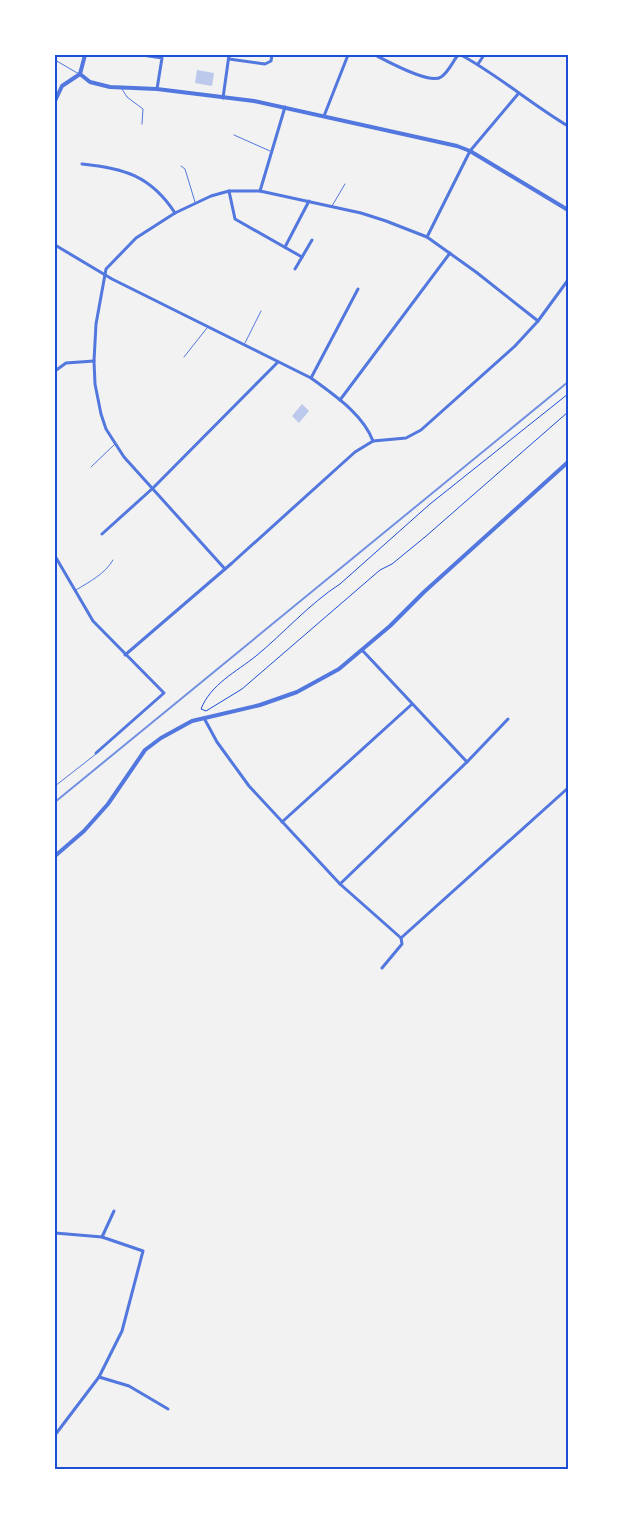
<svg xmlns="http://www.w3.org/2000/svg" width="623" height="1524" font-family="Helvetica,sans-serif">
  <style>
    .building { fill: #bdc9ec }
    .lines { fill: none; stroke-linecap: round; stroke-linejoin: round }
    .path { stroke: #1d4ed8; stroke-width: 1 }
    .service { stroke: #5277de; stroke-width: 1 }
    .minor { stroke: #5277de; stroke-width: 3 }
    .tertiary { stroke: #5277de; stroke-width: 4 }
    .rail { stroke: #7290e2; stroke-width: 2 }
    .neatline { fill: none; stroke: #1d4ed8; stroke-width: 2 }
  </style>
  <rect width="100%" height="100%" fill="#f2f2f2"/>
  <!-- building -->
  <g class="building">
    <polygon points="197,70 214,73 212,86 195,83"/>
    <polygon points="302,404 309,411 299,423 292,416"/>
  </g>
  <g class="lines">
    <!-- path -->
    <path class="path" d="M568,394L430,504L340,584C309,604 284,633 256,656C236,672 211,684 201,709L206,711L242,689L380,570L392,564L425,537L568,412"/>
    <!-- service -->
    <g class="service">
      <polyline points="55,60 79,74"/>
      <polyline points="122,89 127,97 143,109 142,124"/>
      <polyline points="234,135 270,151"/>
      <polyline points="181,166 185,169 195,202"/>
      <polyline points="332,206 345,184"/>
      <polyline points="245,343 261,311"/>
      <polyline points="184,357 207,328"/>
      <polyline points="91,467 115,444"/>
      <path d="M76,590C89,582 105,574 113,560"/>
      <polyline points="55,786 96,754"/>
    </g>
    <!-- minor -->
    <g class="minor">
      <polyline points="142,55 162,58 157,89"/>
      <path d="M375,55C387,61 430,85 441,77C448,73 453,61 458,55"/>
      <path d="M461,55C498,75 531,104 568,126"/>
      <polyline points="229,59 265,64 271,61 272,55"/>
      <polyline points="478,64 484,55"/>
      <polyline points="223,98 229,55"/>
      <polyline points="324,116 348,55"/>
      <path d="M82,164C124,168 151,176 175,213"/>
      <polyline points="229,191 235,219 302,257"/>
      <polyline points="260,191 285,107"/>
      <polyline points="427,237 470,151 518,94"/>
      <path d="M55,245L112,279L311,378C334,395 363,414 373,441"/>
      <polyline points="285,247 309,201"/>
      <polyline points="295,269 312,240"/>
      <polyline points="55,371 66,363 94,361"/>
      <polyline points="311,378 358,289"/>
      <polyline points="340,400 450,253"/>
      <polyline points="102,534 153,488 277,363"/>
      <polyline points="55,556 93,621 164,693 96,753"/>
      <polyline points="225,569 124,457 106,429 101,414 95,384 94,361 96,324 106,269 136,238 175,213 211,196 229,191 260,191 361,213 386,221 427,237 476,272 538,321"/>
      <polyline points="363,651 467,762"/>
      <polyline points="125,655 232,563 355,452 373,441 406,438 421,430 515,346 538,321 568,280"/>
      <polyline points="204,718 217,742 249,786 340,884 401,938"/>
      <polyline points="282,822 411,705"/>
      <polyline points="340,884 467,762 508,719"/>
      <polyline points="382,968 402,944 401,938 568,788"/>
      <polyline points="55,1233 102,1237 143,1251 122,1331 99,1377 55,1435"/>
      <polyline points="102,1237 114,1211"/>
      <polyline points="99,1377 129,1386 168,1409"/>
    </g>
    <!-- tertiary -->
    <g class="tertiary">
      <polyline points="80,74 90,82 110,87 157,89 254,101 457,146 470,151 568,210"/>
      <polyline points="80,74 85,55"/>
      <polyline points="55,101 62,86 80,74"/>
      <polyline points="55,856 84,831 108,804 145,750 161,738 192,721 260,705 297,692 339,669 390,626 424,592 568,462"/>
    </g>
    <!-- rail -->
    <polyline class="rail" points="55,802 568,382"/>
  </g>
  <!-- border -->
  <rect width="623" height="1524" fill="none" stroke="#ffffff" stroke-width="112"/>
  <rect x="56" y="56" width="511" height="1412" class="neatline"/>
</svg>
